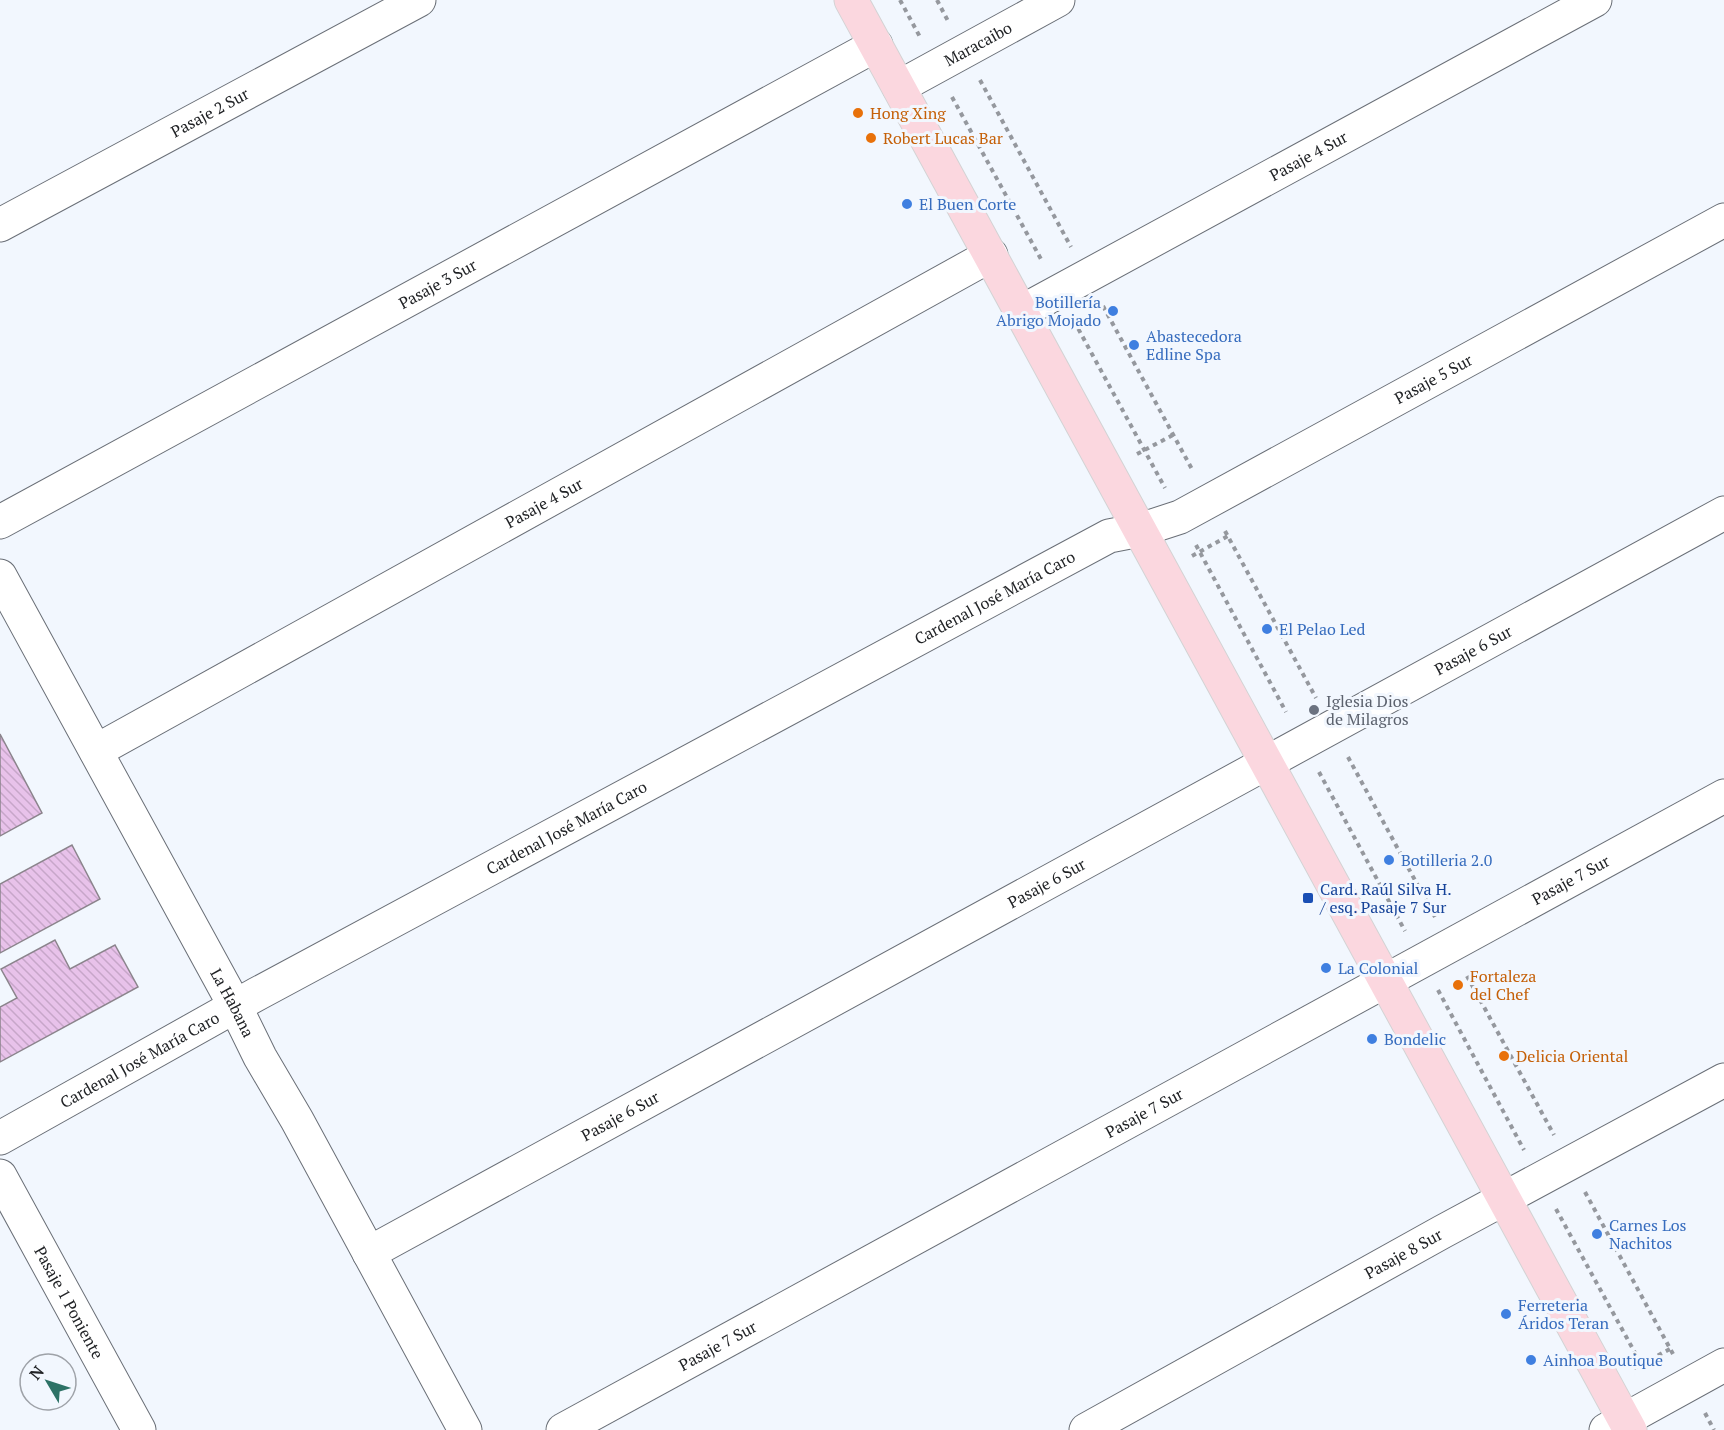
<svg xmlns="http://www.w3.org/2000/svg" width="1724" height="1430" font-family="'PT Serif',serif">
  <style>
    .building { fill: url(#building-back-hatch); stroke: #8b848c; stroke-width: 1.5 }
    .lines { fill: none; stroke-linecap: round; stroke-linejoin: round }
    .minor-casing { stroke: #6a6f77; stroke-width: 35 }
    .major-casing { stroke: #d3d3d4; stroke-width: 35 }
    .path { stroke: #95989e; stroke-width: 4; stroke-dasharray: 4.5 4.5; stroke-linecap: butt }
    .minor { stroke: #fff; stroke-width: 33 }
    .major { stroke: #fbd7df; stroke-width: 33 }
    .food-dot { fill: #e8710a; stroke: #f2f7fe; stroke-width: 2 }
    .shop-dot { fill: #3f7fe0; stroke: #f2f7fe; stroke-width: 2 }
    .worship-dot { fill: #6b7280; stroke: #f2f7fe; stroke-width: 2 }
    .transit-dot { fill: #1a4fb4; stroke: #f2f7fe; stroke-width: 2 }
    .labels { text-anchor: middle; stroke-width: 6; stroke-linejoin: round; paint-order: stroke }
    .street-label { font-size: 16px; fill: #212326; stroke: #f2f7fe }
    .food-label { font-size: 16px; fill: #c56008; stroke: #f2f7fe; text-anchor: start }
    .shop-label { font-size: 16px; fill: #366cbe; stroke: #f2f7fe; text-anchor: start }
    .worship-label { font-size: 16px; fill: #5b616d; stroke: #f2f7fe; text-anchor: start }
    .transit-label { font-size: 16px; fill: #164399; stroke: #f2f7fe; text-anchor: start }
  </style>
  <defs>
    <pattern id="building-back-hatch" width="6" height="6" patternUnits="userSpaceOnUse" patternTransform="scale(1.5)"><rect width="6" height="6" fill="#e8c2ea"/><path d="M-1 5l2 2M0 0l6 6M5-1l2 2" fill="none" stroke="#c7a6c9"/></pattern>
  </defs>
  <rect width="100%" height="100%" fill="#f2f7fe"/>
  <!-- building -->
  <g class="building">
    <polygon points="0,734 42,813 0,836"/>
    <polygon points="72,845 100,899 0,953 0,884"/>
    <polygon points="55,940 70,969 115,945 138,987 0,1062 0,1007 17,998 1,969"/>
  </g>
  <g class="lines">
    <!-- minor casing -->
    <g class="minor-casing">
      <g id="minor">
        <path id="s1" d="M899,87L1058,0"/>
        <path id="s2" d="M0,225L419,0"/>
        <path id="s3" d="M1021,312L1595,0"/>
        <path id="s4" d="M0,522L876,45"/>
        <path id="s5" d="M0,576L235,1006L260,1057L297,1120L465,1430"/>
        <path id="s6" d="M96,751L991,255"/>
        <path id="s7" d="M0,1138L257,994L1109,536L1140,530L1180,517L1724,220"/>
        <path id="s8" d="M0,1176L139,1430"/>
        <path id="s9" d="M369,1253L1724,513"/>
        <path id="s10" d="M563,1430L1724,796"/>
        <path id="s11" d="M1086,1430L1442,1232L1724,1080"/>
        <polyline points="1606,1430 1724,1365"/>
      </g>
    </g>
    <!-- major casing -->
    <g class="major-casing">
      <polyline id="major" points="851,0 1630,1430"/>
    </g>
    <!-- path -->
    <g class="path">
      <polyline points="900,0 920,37"/>
      <polyline points="937,0 949,23"/>
      <polyline points="980,80 1071,247"/>
      <polyline points="952,97 1042,261"/>
      <polyline points="1103,306 1193,471"/>
      <polyline points="1074,321 1165,488"/>
      <polyline points="1137,454 1173,435"/>
      <polyline points="1225,531 1316,698"/>
      <polyline points="1196,545 1286,712"/>
      <polyline points="1192,556 1228,536"/>
      <polyline points="1348,757 1435,917"/>
      <polyline points="1319,772 1405,931"/>
      <polyline points="1467,976 1554,1135"/>
      <polyline points="1438,990 1524,1150"/>
      <polyline points="1585,1192 1673,1354"/>
      <polyline points="1556,1209 1645,1371"/>
      <polyline points="1634,1368 1670,1349"/>
      <polyline points="1705,1413 1714,1430"/>
    </g>
    <!-- minor -->
    <use href="#minor" class="minor"/>
    <!-- major -->
    <use href="#major" class="major"/>
  </g>
  <!-- markers -->
  <g class="food-dot">
    <circle cx="858" cy="113" r="6"/>
    <circle cx="871" cy="138" r="6"/>
    <circle cx="1458" cy="985" r="6"/>
    <circle cx="1504" cy="1056" r="6"/>
  </g>
  <g class="shop-dot">
    <circle cx="907" cy="204" r="6"/>
    <circle cx="1113" cy="311" r="6"/>
    <circle cx="1134" cy="345" r="6"/>
    <circle cx="1267" cy="629" r="6"/>
    <circle cx="1389" cy="860" r="6"/>
    <circle cx="1326" cy="968" r="6"/>
    <circle cx="1372" cy="1039" r="6"/>
    <circle cx="1597" cy="1234" r="6"/>
    <circle cx="1506" cy="1314" r="6"/>
    <circle cx="1531" cy="1360" r="6"/>
  </g>
  <circle class="worship-dot" cx="1314" cy="710" r="6"/>
  <rect class="transit-dot" x="1302" y="892" width="12" height="12" rx="3"/>
  <g class="labels">
    <!-- street labels -->
    <g class="street-label">
      <text dy="6" stroke="none"><textPath href="#s1" startOffset="90">Maracaibo</textPath></text>
      <text dy="6" stroke="none"><textPath href="#s2" startOffset="238">Pasaje 2 Sur</textPath></text>
      <text dy="6" stroke="none"><textPath href="#s3" startOffset="327">Pasaje 4 Sur</textPath></text>
      <text dy="6" stroke="none"><textPath href="#s4" startOffset="498">Pasaje 3 Sur</textPath></text>
      <text dy="6" stroke="none"><textPath href="#s7" startOffset="1624">Pasaje 5 Sur</textPath></text>
      <text dy="6" stroke="none"><textPath href="#s6" startOffset="512">Pasaje 4 Sur</textPath></text>
      <text dy="6" stroke="none"><textPath href="#s7" startOffset="1132">Cardenal José María Caro</textPath></text>
      <text dy="6" stroke="none"><textPath href="#s9" startOffset="1258">Pasaje 6 Sur</textPath></text>
      <text dy="6" stroke="none"><textPath href="#s7" startOffset="646">Cardenal José María Caro</textPath></text>
      <text dy="6" stroke="none"><textPath href="#s10" startOffset="1148">Pasaje 7 Sur</textPath></text>
      <text dy="6" stroke="none"><textPath href="#s9" startOffset="772">Pasaje 6 Sur</textPath></text>
      <text dy="6" stroke="none"><textPath href="#s5" startOffset="486">La Habana</textPath></text>
      <text dy="6" stroke="none"><textPath href="#s7" startOffset="160">Cardenal José María Caro</textPath></text>
      <text dy="6" stroke="none"><textPath href="#s10" startOffset="662">Pasaje 7 Sur</textPath></text>
      <text dy="6" stroke="none"><textPath href="#s9" startOffset="286">Pasaje 6 Sur</textPath></text>
      <text dy="6" stroke="none"><textPath href="#s11" startOffset="363">Pasaje 8 Sur</textPath></text>
      <text dy="6" stroke="none"><textPath href="#s8" startOffset="144">Pasaje 1 Poniente</textPath></text>
      <text dy="6" stroke="none"><textPath href="#s10" startOffset="176">Pasaje 7 Sur</textPath></text>
    </g>
    <!-- food labels -->
    <g class="food-label">
      <text x="870" y="119">Hong Xing</text>
      <text x="883" y="144">Robert Lucas Bar</text>
      <text x="1470" y="982">Fortaleza<tspan x="1470" dy="18">del Chef</tspan></text>
      <text x="1516" y="1062">Delicia Oriental</text>
    </g>
    <!-- shop labels -->
    <g class="shop-label">
      <text x="919" y="210">El Buen Corte</text>
      <text x="1101" y="308" text-anchor="end">Botillería<tspan x="1101" dy="18">Abrigo Mojado</tspan></text>
      <text x="1146" y="342">Abastecedora<tspan x="1146" dy="18">Edline Spa</tspan></text>
      <text x="1279" y="635">El Pelao Led</text>
      <text x="1401" y="866">Botilleria 2.0</text>
      <text x="1338" y="974">La Colonial</text>
      <text x="1384" y="1045">Bondelic</text>
      <text x="1609" y="1231">Carnes Los<tspan x="1609" dy="18">Nachitos</tspan></text>
      <text x="1518" y="1311">Ferreteria<tspan x="1518" dy="18">Áridos Teran</tspan></text>
      <text x="1543" y="1366">Ainhoa Boutique</text>
    </g>
    <!-- worship labels -->
    <g class="worship-label">
      <text x="1326" y="707">Iglesia Dios<tspan x="1326" dy="18">de Milagros</tspan></text>
    </g>
    <!-- transit labels -->
    <g class="transit-label">
      <text x="1320" y="895">Card. Raúl Silva H.<tspan x="1320" dy="18">/ esq. Pasaje 7 Sur</tspan></text>
    </g>
  </g>
  <!-- north arrow -->
  <g transform="translate(48 1382) rotate(309)"><circle r="28" fill="#f2f7fe" stroke="#9ea2a8" stroke-width="1.5"/>
  <path d="M0-4.5L10 22L0 15L-10 22Z" fill="#2d7266"/>
  <text y="-9" font-size="16" font-weight="bold" text-anchor="middle" fill="#212326">N</text>
  </g>
</svg>
